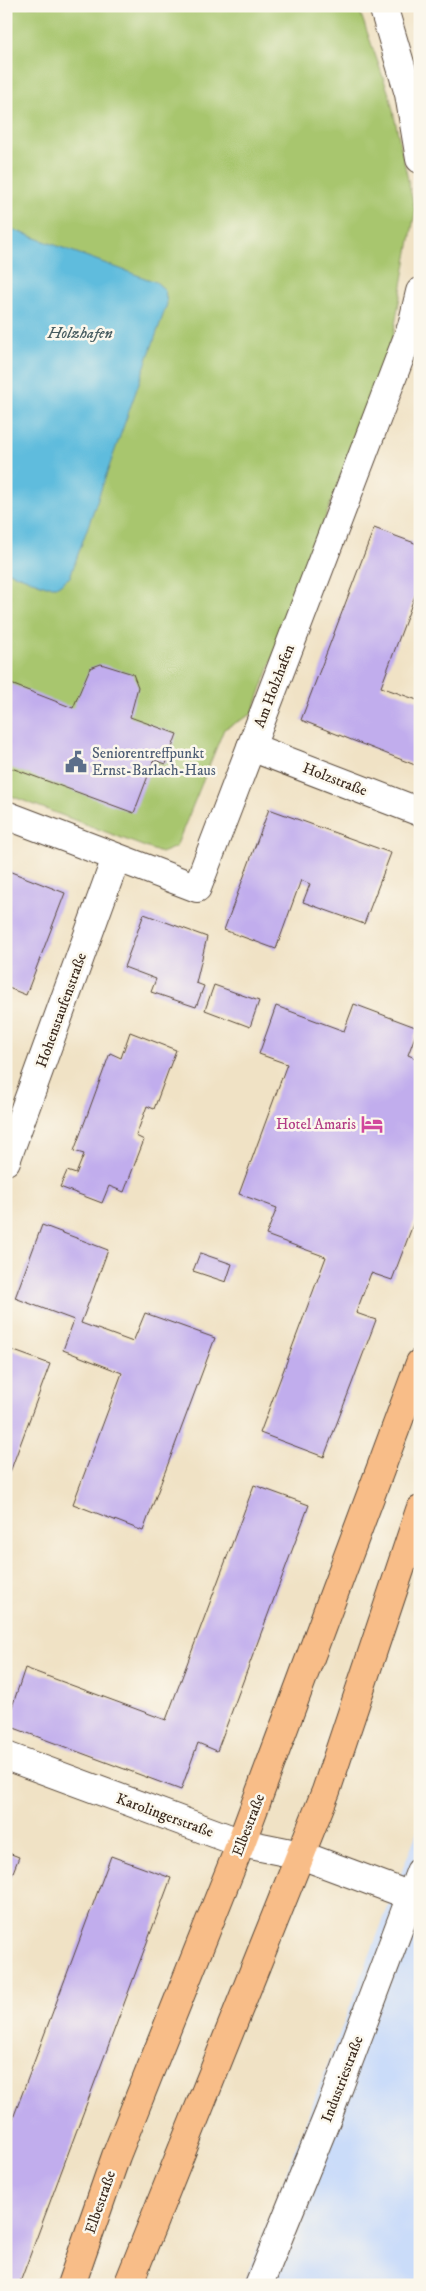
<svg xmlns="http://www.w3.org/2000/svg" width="426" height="2291" font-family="'IM FELL DW Pica',serif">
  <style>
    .built { fill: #cadcf9 }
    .green { fill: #a8c66e; stroke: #727846 }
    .water { fill: #5fbcdd; stroke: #4d737e }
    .building { fill: #c1aded }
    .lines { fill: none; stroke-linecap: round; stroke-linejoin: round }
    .street-casing { stroke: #564637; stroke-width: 30 }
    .primary-casing { stroke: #564637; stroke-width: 30 }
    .street { stroke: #fff; stroke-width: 28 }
    .primary { stroke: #f8bd88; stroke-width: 28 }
    .labels { text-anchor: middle; stroke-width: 5; stroke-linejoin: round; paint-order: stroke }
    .street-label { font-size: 15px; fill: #3b2a1e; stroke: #fbf7ec }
    .service-label { font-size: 15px; fill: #4e5e75; stroke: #fbf7ec; text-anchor: start }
    .hotel-label { font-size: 15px; fill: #b23c85; stroke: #fbf7ec; text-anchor: end }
    .water-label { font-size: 16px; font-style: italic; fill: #485d61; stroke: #fbf7ec }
  </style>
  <rect width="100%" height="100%" fill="#fbf7ec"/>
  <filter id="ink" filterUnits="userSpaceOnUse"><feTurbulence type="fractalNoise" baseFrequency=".02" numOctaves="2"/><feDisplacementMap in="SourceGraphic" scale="10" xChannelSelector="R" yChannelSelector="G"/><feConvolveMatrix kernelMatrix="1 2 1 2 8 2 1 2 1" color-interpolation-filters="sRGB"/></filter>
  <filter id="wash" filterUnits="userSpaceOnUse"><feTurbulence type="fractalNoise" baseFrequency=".0096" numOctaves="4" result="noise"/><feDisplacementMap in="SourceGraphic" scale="20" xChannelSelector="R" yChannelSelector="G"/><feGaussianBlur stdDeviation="1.12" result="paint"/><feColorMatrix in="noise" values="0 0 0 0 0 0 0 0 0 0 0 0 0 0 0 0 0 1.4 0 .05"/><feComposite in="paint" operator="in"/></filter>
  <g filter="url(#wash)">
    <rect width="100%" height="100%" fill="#f0e2c5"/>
    <!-- built -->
    <polygon class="built" points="420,1824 420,2285 243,2285"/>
    <!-- green -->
    <polygon class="green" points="6,6 358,6 390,97 415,212 393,336 252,714 224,729 176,847 161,853 6,794"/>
    <!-- water -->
    <polygon class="water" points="6,227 156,282 165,290 167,304 70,577 58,586 46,586 6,571"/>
    <g id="blocks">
      <!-- building -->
      <g class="building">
        <polygon points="374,528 420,545 420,582 381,687 420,701 420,767 301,720"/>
        <polygon points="101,664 133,674 138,687 130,717 177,734 166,764 154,760 134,813 6,766 6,682 73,708 90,668"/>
        <polygon points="269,809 391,853 364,924 303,902 310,884 301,880 276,949 224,930"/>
        <polygon points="6,870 65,893 26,995 6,987"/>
        <polygon points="144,914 207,937 196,983 204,986 196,1007 151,992 156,979 124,967"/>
        <polygon points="214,985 259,1001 250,1027 205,1010"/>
        <polygon points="354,1004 418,1028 408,1055 420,1060 420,1206 392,1280 371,1273 356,1313 376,1320 324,1457 260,1433 326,1257 266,1235 277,1208 239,1194 287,1064 259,1054 276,1006 344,1031"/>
        <polygon points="130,1032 176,1050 154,1109 147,1106 136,1136 144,1140 124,1192 109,1186 102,1203 60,1187 67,1171 76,1174 84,1154 74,1151 110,1053 121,1058"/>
        <polygon points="42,1225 108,1250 81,1323 133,1342 145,1313 215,1338 143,1531 73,1504 122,1373 63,1350 74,1320 15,1298"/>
        <polygon points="200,1253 232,1264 226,1282 193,1271"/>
        <polygon points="6,1348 50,1364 6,1483"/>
        <polygon points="254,1485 309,1505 217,1751 198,1743 181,1790 6,1725 25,1668 166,1720"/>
        <polygon points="6,1852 19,1857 6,1890"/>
        <polygon points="111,1856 171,1878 19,2285 6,2285 6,2137"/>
      </g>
    </g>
  </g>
  <g filter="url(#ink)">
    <use href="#blocks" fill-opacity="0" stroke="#564637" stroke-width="1"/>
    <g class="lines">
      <!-- street casing -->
      <g class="street-casing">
        <g id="street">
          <polyline points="383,6 409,94 420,159"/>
          <polyline points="251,747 420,812"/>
          <polyline points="6,815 197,888 412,326 420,292"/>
          <polyline points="6,1161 116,858"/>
          <polyline points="6,1756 241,1843 301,1855 411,1896"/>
          <polyline points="259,2285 329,2113 420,1872"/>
        </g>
      </g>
      <!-- primary casing -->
      <g class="primary-casing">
        <g id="primary">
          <polyline points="71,2285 116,2156 241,1843 420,1363"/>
          <polyline points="128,2285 326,1791 420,1510"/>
        </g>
      </g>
      <!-- street -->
      <use href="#street" class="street"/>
      <!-- primary -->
      <use href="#primary" class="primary"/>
    </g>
  </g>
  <!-- icons -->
  <defs>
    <g id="civic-bare" transform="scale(1.725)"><path d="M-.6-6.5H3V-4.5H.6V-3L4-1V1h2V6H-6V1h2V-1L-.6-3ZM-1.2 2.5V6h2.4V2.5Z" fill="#5c6f8a" stroke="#fbf7ec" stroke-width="2.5" paint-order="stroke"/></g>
    <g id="hotel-bare" transform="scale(1.725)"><path d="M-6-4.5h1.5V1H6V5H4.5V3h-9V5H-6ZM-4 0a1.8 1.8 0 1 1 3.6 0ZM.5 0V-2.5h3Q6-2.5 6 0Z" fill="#d1479c" stroke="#fbf7ec" stroke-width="2.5" paint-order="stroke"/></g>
  </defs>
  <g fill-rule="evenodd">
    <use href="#civic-bare" x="76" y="762"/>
    <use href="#hotel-bare" x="372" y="1124"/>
  </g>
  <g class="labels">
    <!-- street labels -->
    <g class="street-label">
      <text transform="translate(274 686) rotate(-69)" y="5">Am Holzhafen</text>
      <text transform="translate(335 779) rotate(21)" y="5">Holzstraße</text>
      <text transform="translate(61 1010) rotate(-70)" y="5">Hohenstaufenstraße</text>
      <text transform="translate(165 1815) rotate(20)" y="5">Karolingerstraße</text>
      <text transform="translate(248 1825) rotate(-69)" y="5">Elbestraße</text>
      <text transform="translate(342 2079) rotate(-69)" y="5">Industriestraße</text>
      <text transform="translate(100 2202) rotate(-71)" y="5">Elbestraße</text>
    </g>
    <!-- service labels -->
    <g class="service-label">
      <text x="92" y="758">Seniorentreffpunkt<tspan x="92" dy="17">Ernst-Barlach-Haus</tspan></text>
    </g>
    <!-- hotel labels -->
    <g class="hotel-label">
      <text x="356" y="1129">Hotel Amaris</text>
    </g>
    <!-- water labels -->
    <g class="water-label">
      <text x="80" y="338">Holzhafen</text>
    </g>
  </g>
  <!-- margin -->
  <rect width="426" height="2291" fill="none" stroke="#fbf7ec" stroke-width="25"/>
</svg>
